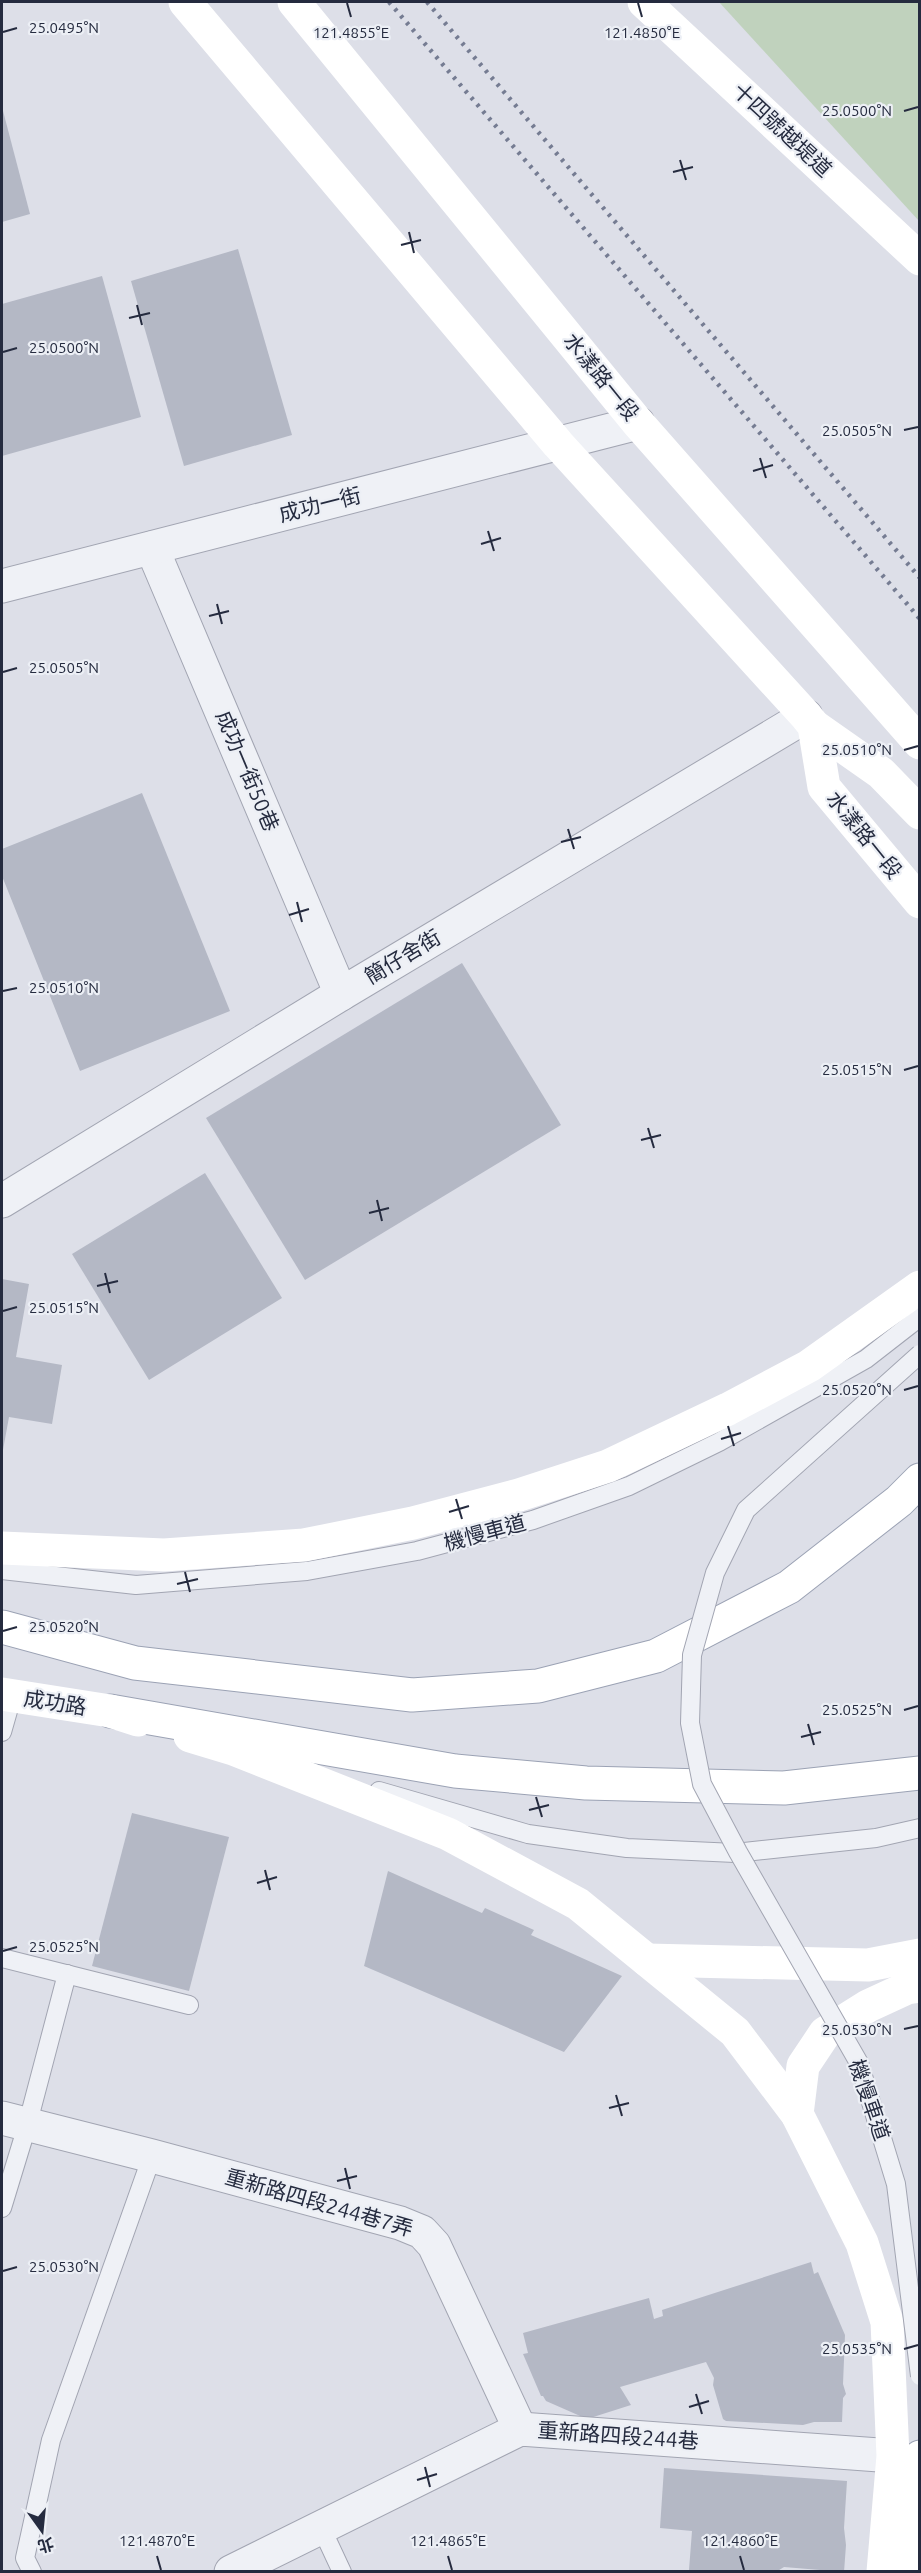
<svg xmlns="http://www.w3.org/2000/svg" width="921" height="2573" font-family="Ubuntu,'Noto Sans TC',sans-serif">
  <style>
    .green { fill: #c0d2bd }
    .building { fill: #b4b8c5 }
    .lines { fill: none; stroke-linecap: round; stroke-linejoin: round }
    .lane-casing { stroke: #a2a5b2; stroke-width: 20 }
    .street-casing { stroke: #a2a5b2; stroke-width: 35 }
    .primary-casing { stroke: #9ba2b4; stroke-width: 35 }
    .lane { stroke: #eff1f6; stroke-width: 18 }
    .street { stroke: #eff1f6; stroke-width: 33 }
    .secondary { stroke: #fff; stroke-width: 33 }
    .primary { stroke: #fff; stroke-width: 33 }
    .rail { stroke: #757c92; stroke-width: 4.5; stroke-dasharray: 3 6; stroke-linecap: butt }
    .lane-bridge-casing { stroke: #a2a5b2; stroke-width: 20; stroke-linecap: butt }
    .lane-bridge { stroke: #eff1f6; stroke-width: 18 }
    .ticks { fill: none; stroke: #252b3f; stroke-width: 2 }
    .labels { text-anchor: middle; stroke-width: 4.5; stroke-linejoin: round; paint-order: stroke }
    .street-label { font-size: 21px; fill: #252b3f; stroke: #eceff5 }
    .ticks-label { font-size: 15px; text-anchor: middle; fill: #252b3f; stroke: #eceff5; stroke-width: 4.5; stroke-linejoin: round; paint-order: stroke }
  </style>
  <rect width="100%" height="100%" fill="#dddfe8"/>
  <!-- green -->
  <polygon class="green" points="719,2 919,2 919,221"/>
  <!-- building -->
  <g class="building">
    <polygon points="2,107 30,214 2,222"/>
    <polygon points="238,249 292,435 184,466 131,281"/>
    <polygon points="102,276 141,417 2,456 2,304"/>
    <polygon points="142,793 230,1011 80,1071 2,876 2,849"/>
    <polygon points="462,963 561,1125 305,1280 206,1118"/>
    <polygon points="205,1173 282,1298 149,1380 72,1254"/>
    <polygon points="2,1279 29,1284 16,1357 62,1365 52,1424 9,1417 3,1450"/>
    <polygon points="132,1813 229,1837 189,1991 92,1966"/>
    <polygon points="388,1871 482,1913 485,1908 534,1930 531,1935 622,1976 564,2052 364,1966"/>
    <polygon points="811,2262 814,2274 818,2272 845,2335 843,2384 846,2394 843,2398 842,2422 814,2422 803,2425 726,2421 723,2419 713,2385 714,2378 706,2362 620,2387 631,2405 587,2419 546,2401 543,2396 541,2396 523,2354 528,2353 523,2333 649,2298 654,2319 663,2316 662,2310"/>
    <polygon points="664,2468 847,2481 844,2528 846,2545 844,2572 784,2567 776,2572 689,2570 692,2531 660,2528"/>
  </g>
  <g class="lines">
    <!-- lane casing -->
    <g class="lane-casing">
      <g id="lane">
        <polyline points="2,1570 136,1585 307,1571 417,1551 533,1520 629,1486 719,1442 866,1359 920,1317"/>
        <polyline points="2,1732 12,1697"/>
        <polyline points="379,1791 528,1834 627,1848 735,1853 876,1838 920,1828"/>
        <polyline points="2,1958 189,2005"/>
        <polyline points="2,2208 27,2126 67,1974"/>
        <polyline points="321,2527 342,2572"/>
        <polyline points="32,2572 25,2558 51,2440 152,2156"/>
      </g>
    </g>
    <!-- street casing -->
    <g class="street-casing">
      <g id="street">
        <polyline points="152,548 341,994"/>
        <polyline points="2,586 638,423"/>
        <polyline points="2,1201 341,994 806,716"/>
        <polyline points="2,2118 152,2156 400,2223 422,2232 434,2245 520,2429"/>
        <polyline points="231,2572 520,2429 893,2456"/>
      </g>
    </g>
    <!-- primary casing -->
    <g class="primary-casing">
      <g id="primary">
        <polyline points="2,1627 135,1663 412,1695 538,1686 656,1656 789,1587 899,1501 920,1480"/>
        <polyline points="110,1711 455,1771 586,1783 784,1788 920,1773"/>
        <polyline points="908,2572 920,2457"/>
      </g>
    </g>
    <!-- lane -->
    <use href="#lane" class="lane"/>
    <!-- street -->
    <use href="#street" class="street"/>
    <!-- secondary -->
    <g class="secondary">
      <polyline points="185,2 558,444 806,716 814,726 824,787 920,902"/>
      <polyline points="294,2 638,423 920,743"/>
      <polyline points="644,2 920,259"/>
      <polyline points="814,726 881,773 920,813"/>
      <polyline points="2,1548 164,1555 304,1545 413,1523 519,1495 608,1466 728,1409 809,1366 920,1287"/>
      <polyline points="2,1694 110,1711 138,1720"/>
      <polyline points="190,1736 233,1749 448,1834 578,1904 735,2032 797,2114 862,2243 887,2322 893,2456 883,2572"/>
      <polyline points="647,1960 868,1965 920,1955"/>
      <polyline points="797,2114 803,2066 825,2033 868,2006 907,1988 920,1986"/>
    </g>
    <!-- primary -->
    <use href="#primary" class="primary"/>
    <!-- rail -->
    <g class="rail">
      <polyline points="389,2 920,619"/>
      <polyline points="427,2 920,578"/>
    </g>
    <!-- lane-bridge casing -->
    <g class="lane-bridge-casing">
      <polyline id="lane-bridge" points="920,1354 746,1510 715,1573 692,1655 690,1723 702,1784 738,1852 859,2063 896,2184 920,2376"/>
    </g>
    <!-- lane-bridge -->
    <use href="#lane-bridge" class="lane-bridge"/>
  </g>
  <!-- ticks -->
  <path class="ticks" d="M347,3L351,17M638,3L642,17M3,32L17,28M904,111L918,107M680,160L686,180M673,172L693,167M409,232L414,253M401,245L421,240M137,305L142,325M129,318L150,313M3,352L17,348M904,430L918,427M760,458L766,478M753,471L773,465M488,531L494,551M481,544L501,538M217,604L222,624M209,616L229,611M3,672L17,668M904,750L918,746M568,829L574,849M561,842L581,837M297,902L302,922M289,915L309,909M3,991L17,988M904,1070L918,1066M648,1128L654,1148M641,1140L661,1135M377,1200L382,1221M369,1213L389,1208M105,1273L110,1293M97,1286L118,1281M3,1311L17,1307M904,1390L918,1386M728,1426L734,1446M721,1439L741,1433M456,1499L462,1519M449,1512L469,1506M185,1572L190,1592M177,1584L198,1579M3,1631L17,1627M904,1710L918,1706M808,1724L814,1745M801,1737L821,1732M536,1797L542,1817M529,1810L549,1805M265,1870L270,1890M257,1883L277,1877M3,1951L17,1947M904,2029L918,2026M616,2095L622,2116M609,2108L629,2103M345,2168L350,2189M337,2181L357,2176M3,2271L17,2267M904,2349L918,2345M696,2394L702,2414M689,2407L709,2401M425,2467L430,2487M417,2480L437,2474M157,2556L161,2570M448,2556L452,2570M740,2556L744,2570"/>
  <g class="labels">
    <!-- street labels -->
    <g class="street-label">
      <text transform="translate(782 130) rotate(43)" y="7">十四號越堤道</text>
      <text transform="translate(601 377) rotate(51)" y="7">水漾路一段</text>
      <text transform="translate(320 505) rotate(-14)" y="7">成功一街</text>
      <text transform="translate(247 771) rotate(67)" y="7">成功一街50巷</text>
      <text transform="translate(864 835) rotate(51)" y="7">水漾路一段</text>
      <text transform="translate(403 957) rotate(-31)" y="7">簡仔舍街</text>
      <text transform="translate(485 1533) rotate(-15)" y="7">機慢車道</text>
      <text transform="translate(55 1703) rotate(9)" y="7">成功路</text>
      <text transform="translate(869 2100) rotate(71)" y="7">機慢車道</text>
      <text transform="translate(319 2203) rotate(16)" y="7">重新路四段244巷7弄</text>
      <text transform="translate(618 2436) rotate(4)" y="7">重新路四段244巷</text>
    </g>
  </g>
  <g class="ticks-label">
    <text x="64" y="33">25.0495°N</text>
    <text x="351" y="38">121.4855°E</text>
    <text x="642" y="38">121.4850°E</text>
    <text x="857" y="116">25.0500°N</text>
    <text x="64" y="353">25.0500°N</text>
    <text x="857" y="436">25.0505°N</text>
    <text x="64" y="673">25.0505°N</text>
    <text x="857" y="755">25.0510°N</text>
    <text x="64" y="993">25.0510°N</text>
    <text x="857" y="1075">25.0515°N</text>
    <text x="64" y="1313">25.0515°N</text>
    <text x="857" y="1395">25.0520°N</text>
    <text x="64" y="1632">25.0520°N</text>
    <text x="857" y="1715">25.0525°N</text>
    <text x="64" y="1952">25.0525°N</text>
    <text x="857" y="2035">25.0530°N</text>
    <text x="64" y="2272">25.0530°N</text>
    <text x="857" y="2354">25.0535°N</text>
    <text x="157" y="2546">121.4870°E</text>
    <text x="448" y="2546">121.4865°E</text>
    <text x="740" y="2546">121.4860°E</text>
  </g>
  <!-- border -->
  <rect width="921" height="2573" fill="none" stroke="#252b3f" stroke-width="6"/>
  <!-- north arrow -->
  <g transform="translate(42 2531) rotate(165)" stroke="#eceff5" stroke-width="4.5" paint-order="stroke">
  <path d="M0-4.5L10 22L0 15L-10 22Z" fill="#252b3f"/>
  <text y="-9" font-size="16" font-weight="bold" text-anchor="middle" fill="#252b3f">北</text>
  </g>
</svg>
